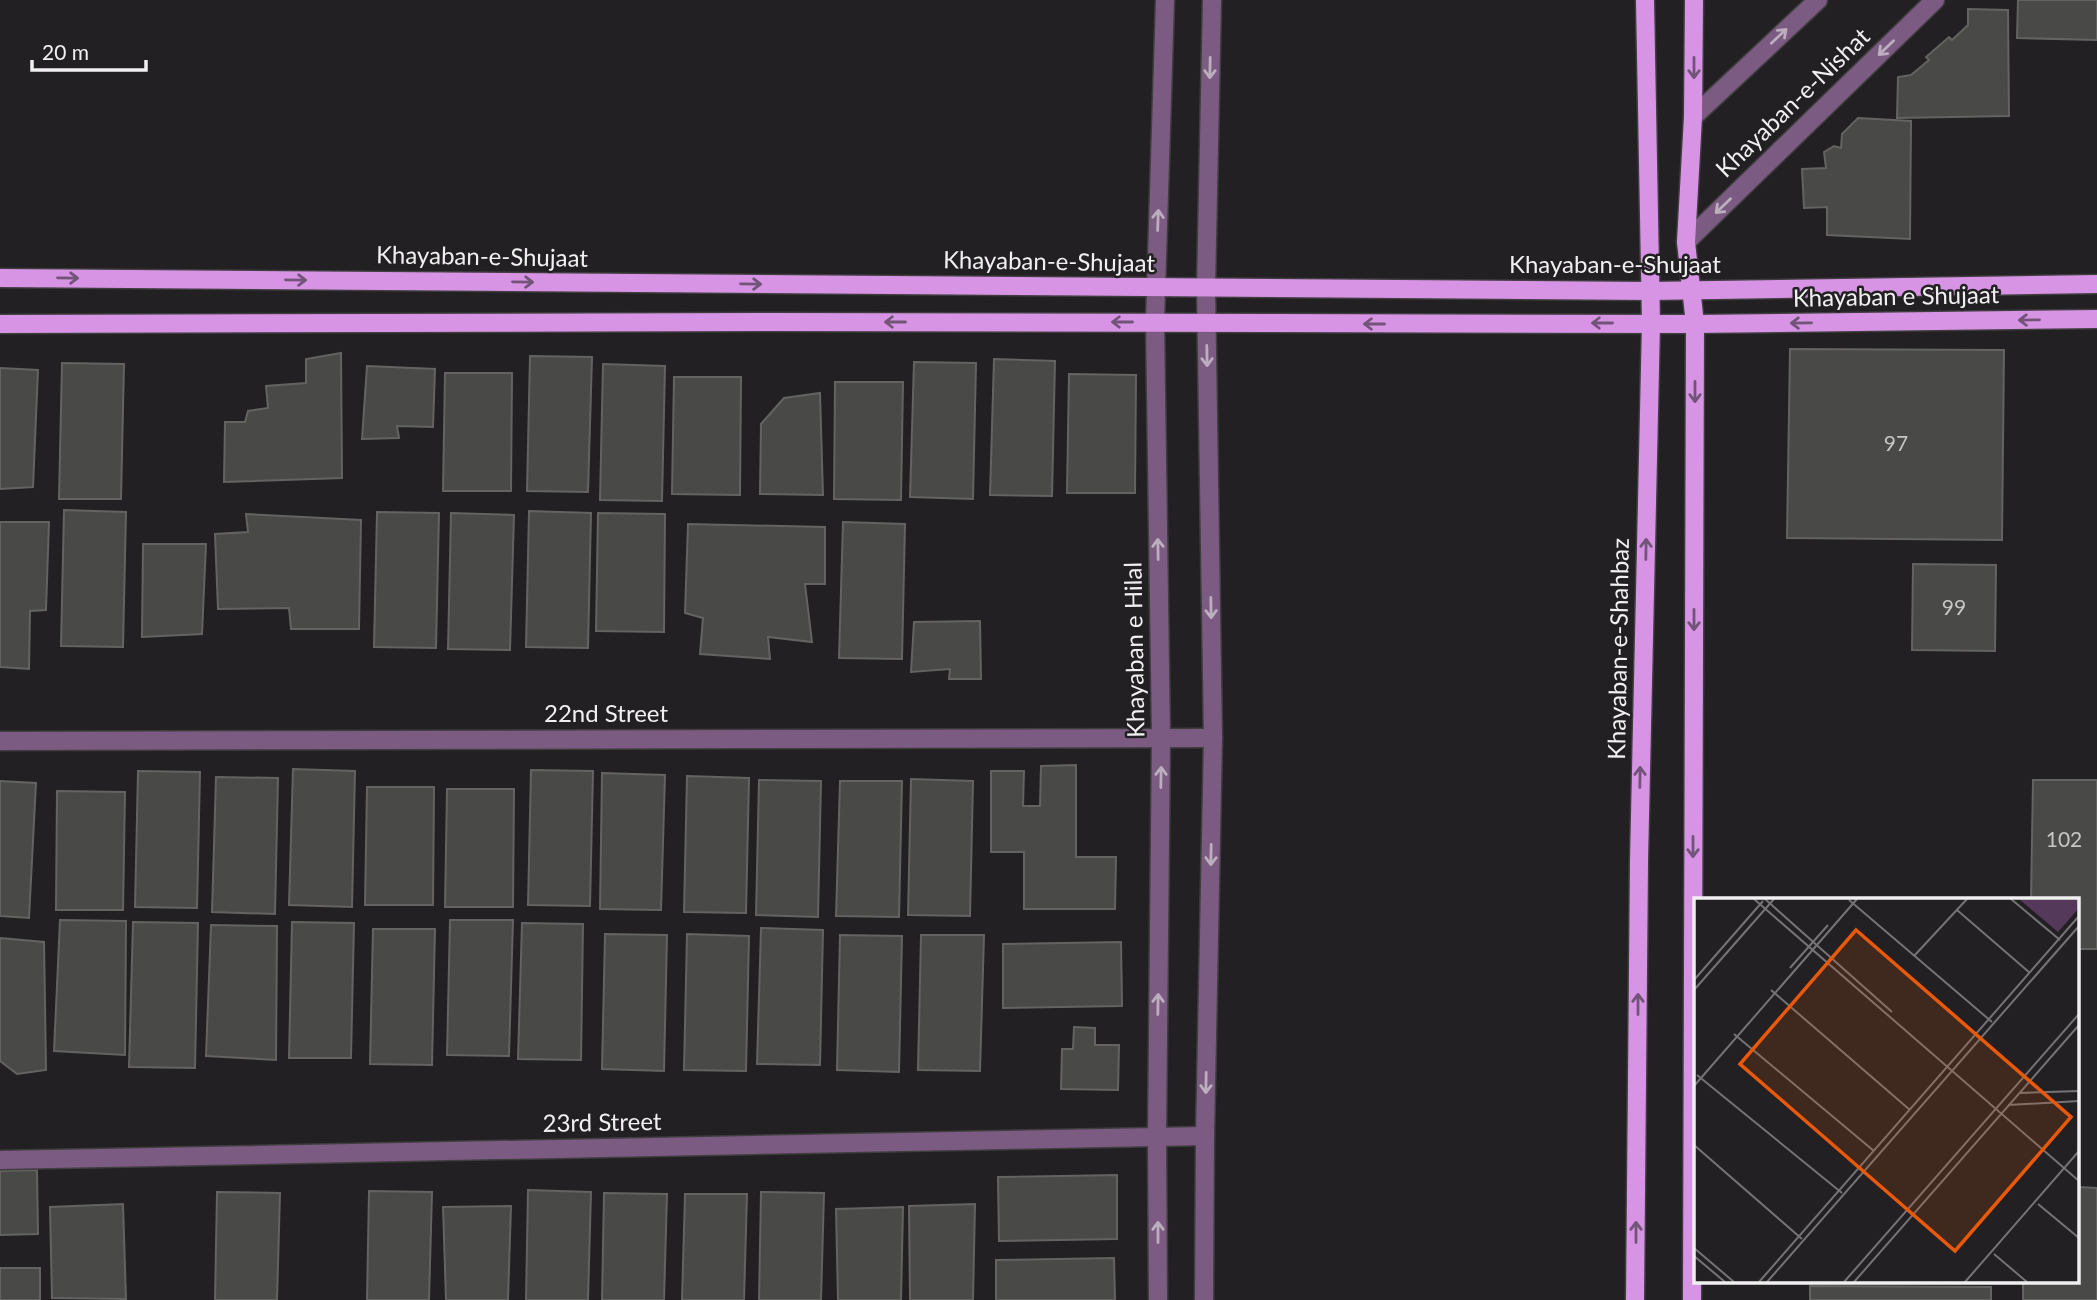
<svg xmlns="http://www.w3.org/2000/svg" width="2097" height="1300" font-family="Lato,sans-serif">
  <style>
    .building { fill: #494a47; stroke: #636461; stroke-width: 2 }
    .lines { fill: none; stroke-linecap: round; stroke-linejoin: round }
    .minor-casing { stroke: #3f3d3f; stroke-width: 21 }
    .major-casing { stroke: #3f3d3f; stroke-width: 21 }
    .minor { stroke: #7b5b81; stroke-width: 18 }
    .major { stroke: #d794e4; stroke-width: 18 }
    .oneway { stroke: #bcadbf }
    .oneway2 { stroke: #735479 }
    .labels { text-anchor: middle; stroke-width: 5; stroke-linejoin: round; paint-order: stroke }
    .number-label { font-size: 21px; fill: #c7c6c6 }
    .street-label { font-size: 24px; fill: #f1f0f1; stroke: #222022 }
    .inset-road { fill: none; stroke: #757375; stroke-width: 2 }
    .view { fill: #e8590c; fill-opacity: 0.15; stroke: #e8590c; stroke-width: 3.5 }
    .inset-edge { fill: none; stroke: #f1f0f1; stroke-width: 3.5 }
  </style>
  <rect width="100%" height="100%" fill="#222022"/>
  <!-- building -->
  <g class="building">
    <polygon points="2018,0 2097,0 2097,40 2017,38"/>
    <polygon points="1968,9 2008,10 2009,116 1897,118 1898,77 1911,75 1929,60 1926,57 1949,37 1952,40 1968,25"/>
    <polygon points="1858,118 1911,121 1910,239 1827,235 1827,207 1804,208 1802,169 1826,168 1824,152 1834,146 1841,148 1842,134"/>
    <polygon points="1790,349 2004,350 2002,540 1787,538"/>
    <polygon points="341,353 342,478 224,482 225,422 245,422 248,411 268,408 266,386 306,383 306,359"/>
    <polygon points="530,356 592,357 588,492 527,491"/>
    <polygon points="994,359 1055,361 1052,496 990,495"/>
    <polygon points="914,362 976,363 973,499 910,497"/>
    <polygon points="62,363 124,364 121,499 59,499"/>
    <polygon points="603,364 665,366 662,501 600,500"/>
    <polygon points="367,366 435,369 433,427 397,426 399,438 362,439"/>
    <polygon points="0,368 38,370 33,487 0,489"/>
    <polygon points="445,373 512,373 511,491 443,491"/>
    <polygon points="1069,374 1136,375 1135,493 1067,493"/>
    <polygon points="674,377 741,377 740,495 672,494"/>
    <polygon points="835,382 903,382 901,500 834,499"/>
    <polygon points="820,393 823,495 760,494 761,424 784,398"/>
    <polygon points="64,510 126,512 123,647 61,646"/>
    <polygon points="529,511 591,513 588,648 526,647"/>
    <polygon points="377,512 439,513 436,648 374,647"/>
    <polygon points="451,513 514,515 510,650 448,649"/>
    <polygon points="598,513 665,514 664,632 596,631"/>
    <polygon points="246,514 361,520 359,629 291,629 289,608 218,609 215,534 248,532"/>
    <polygon points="0,522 49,522 46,610 30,611 29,669 0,667"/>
    <polygon points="843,522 905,524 902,659 839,658"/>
    <polygon points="688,524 825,527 825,584 805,584 812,642 768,637 770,659 700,654 703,618 685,613"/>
    <polygon points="143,544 206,544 202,634 142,637"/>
    <polygon points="1913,564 1996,565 1995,651 1912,650"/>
    <polygon points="980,621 981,679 949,679 950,669 911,672 914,622"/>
    <polygon points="1076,765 1076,857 1116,857 1115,909 1024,909 1024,852 991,852 991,771 1024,771 1023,806 1040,806 1041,766"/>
    <polygon points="293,769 355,771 352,907 289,905"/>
    <polygon points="531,770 593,771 590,906 528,905"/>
    <polygon points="138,771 200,772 197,908 135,907"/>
    <polygon points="602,773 665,775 661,910 600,909"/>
    <polygon points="687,776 749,778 746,913 684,912"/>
    <polygon points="216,777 278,778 275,914 212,912"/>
    <polygon points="911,779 973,781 970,916 908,915"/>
    <polygon points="759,780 821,781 818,917 756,915"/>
    <polygon points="2033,780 2097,780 2097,949 2078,949 2078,899 2031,899"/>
    <polygon points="0,781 36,783 29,918 0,916"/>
    <polygon points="840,781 902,781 899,917 836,916"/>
    <polygon points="367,787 434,787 433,905 365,905"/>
    <polygon points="447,789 514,789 513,907 445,907"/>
    <polygon points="57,791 125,792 123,910 56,910"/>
    <polygon points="60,920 126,921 125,1055 54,1051"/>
    <polygon points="450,920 513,920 509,1056 447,1055"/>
    <polygon points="133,922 198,923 195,1068 129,1067"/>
    <polygon points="292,922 354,923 351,1058 289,1058"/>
    <polygon points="522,923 583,924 581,1060 518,1059"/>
    <polygon points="211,925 277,926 276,1060 206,1056"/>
    <polygon points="761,928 823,930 820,1065 757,1064"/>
    <polygon points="373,929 435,929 432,1065 370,1064"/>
    <polygon points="605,934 667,935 664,1071 602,1069"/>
    <polygon points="687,934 749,936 746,1071 684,1070"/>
    <polygon points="840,935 902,936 899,1072 837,1070"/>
    <polygon points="921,935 984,935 980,1071 918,1070"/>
    <polygon points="0,938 44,942 46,1070 17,1074 0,1061"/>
    <polygon points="1121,942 1122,1006 1003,1008 1003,944"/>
    <polygon points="1074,1027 1095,1028 1095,1045 1119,1045 1118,1090 1061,1089 1062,1049 1073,1049"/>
    <polygon points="37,1170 38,1234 0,1235 0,1171"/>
    <polygon points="1117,1175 1117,1239 999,1241 998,1177"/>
    <polygon points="2078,1187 2097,1188 2097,1300 2023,1300 2023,1281 2078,1281"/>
    <polygon points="528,1190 591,1192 588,1300 526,1300"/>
    <polygon points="369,1191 432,1192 429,1300 367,1300"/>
    <polygon points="217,1192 280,1193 277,1300 215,1300"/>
    <polygon points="761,1192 824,1193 821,1300 759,1300"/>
    <polygon points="604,1193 667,1194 664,1300 602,1300"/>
    <polygon points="685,1194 747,1194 744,1300 682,1300"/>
    <polygon points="123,1204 126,1299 52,1298 50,1207"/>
    <polygon points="975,1204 973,1300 910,1300 909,1206"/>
    <polygon points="511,1206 508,1300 446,1300 443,1207"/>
    <polygon points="903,1207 901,1300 838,1300 836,1209"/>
    <polygon points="1114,1258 1115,1300 996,1300 996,1260"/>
    <rect x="0" y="1268" width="40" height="32"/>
    <polygon points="1810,1286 1991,1287 1991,1300 1810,1300"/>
  </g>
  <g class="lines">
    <!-- minor casing -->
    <g class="minor-casing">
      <g id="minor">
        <polyline points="1693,117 1818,0"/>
        <polyline points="1686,242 1935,0"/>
        <polyline points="0,741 1213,738"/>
        <polyline points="0,1160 1205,1136"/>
        <polyline points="1158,1300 1157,1136 1161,737 1155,322 1165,0"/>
        <polyline points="1204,1300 1205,1136 1213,738 1206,288 1212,0"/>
      </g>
    </g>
    <!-- major casing -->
    <g class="major-casing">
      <g id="major">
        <polyline points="0,278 1650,291 2097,284"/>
        <polyline points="0,324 767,322 1695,324 2097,319"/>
        <polyline points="1635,1300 1639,861 1651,323 1645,0"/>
        <polyline points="1692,1300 1695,324 1686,242 1693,117 1694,0"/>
      </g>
    </g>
    <!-- minor -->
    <use href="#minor" class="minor"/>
    <!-- major -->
    <use href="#major" class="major"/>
  </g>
  <!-- one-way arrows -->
  <defs><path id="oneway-shaft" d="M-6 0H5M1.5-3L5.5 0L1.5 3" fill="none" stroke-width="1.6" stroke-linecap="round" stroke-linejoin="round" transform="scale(1.75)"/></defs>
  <g class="oneway">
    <use href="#oneway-shaft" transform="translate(1779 36) rotate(-43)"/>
    <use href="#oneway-shaft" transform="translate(1886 48) rotate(136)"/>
    <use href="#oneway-shaft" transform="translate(1210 68) rotate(91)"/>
    <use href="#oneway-shaft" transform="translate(1723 206) rotate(136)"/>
    <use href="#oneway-shaft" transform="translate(1158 220) rotate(-88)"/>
    <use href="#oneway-shaft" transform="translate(1207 356) rotate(89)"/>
    <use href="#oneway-shaft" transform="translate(1158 549) rotate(-91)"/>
    <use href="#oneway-shaft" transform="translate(1211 608) rotate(89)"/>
    <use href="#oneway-shaft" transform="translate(1161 777) rotate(-89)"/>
    <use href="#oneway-shaft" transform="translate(1211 855) rotate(91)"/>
    <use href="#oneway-shaft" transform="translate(1158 1004) rotate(-89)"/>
    <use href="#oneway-shaft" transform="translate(1206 1083) rotate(91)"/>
    <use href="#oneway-shaft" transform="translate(1158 1232) rotate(-90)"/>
  </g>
  <g class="oneway2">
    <use href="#oneway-shaft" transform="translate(1694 68) rotate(90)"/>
    <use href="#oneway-shaft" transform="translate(68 278) rotate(1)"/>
    <use href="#oneway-shaft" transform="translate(296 280) rotate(1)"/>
    <use href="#oneway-shaft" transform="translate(523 282) rotate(1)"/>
    <use href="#oneway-shaft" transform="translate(751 284) rotate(1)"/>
    <use href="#oneway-shaft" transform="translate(2029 320) rotate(179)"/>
    <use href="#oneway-shaft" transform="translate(895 322) rotate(-180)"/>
    <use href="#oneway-shaft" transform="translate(1122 322) rotate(-180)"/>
    <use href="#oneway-shaft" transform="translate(1602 323) rotate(180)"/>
    <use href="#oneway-shaft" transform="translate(1801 323) rotate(179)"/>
    <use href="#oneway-shaft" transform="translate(1374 324) rotate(180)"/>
    <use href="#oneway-shaft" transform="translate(1695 392) rotate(90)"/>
    <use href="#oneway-shaft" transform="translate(1646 549) rotate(-89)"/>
    <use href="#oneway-shaft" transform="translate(1694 620) rotate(90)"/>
    <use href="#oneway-shaft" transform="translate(1640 777) rotate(-89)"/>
    <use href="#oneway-shaft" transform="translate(1693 847) rotate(90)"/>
    <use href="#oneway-shaft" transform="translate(1638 1004) rotate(-90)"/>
    <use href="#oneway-shaft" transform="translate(1636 1232) rotate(-90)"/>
  </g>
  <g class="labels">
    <!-- number labels -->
    <g class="number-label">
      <text x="1896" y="451">97</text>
      <text x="1954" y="615">99</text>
      <text x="2064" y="847">102</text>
    </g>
    <!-- street labels -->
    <g class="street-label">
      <text transform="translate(1793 103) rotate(-44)" y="8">Khayaban-e-Nishat</text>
      <text transform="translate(482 257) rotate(1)" y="8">Khayaban-e-Shujaat</text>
      <text transform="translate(1049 262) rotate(1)" y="8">Khayaban-e-Shujaat</text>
      <text x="1615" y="273">Khayaban-e-Shujaat</text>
      <text transform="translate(1896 297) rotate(-1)" y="8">Khayaban e Shujaat</text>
      <text transform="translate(1619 649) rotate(-89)" y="8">Khayaban-e-Shahbaz</text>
      <text transform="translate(1135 650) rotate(-91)" y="8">Khayaban e Hilal</text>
      <text x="606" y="722">22nd Street</text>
      <text transform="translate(602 1123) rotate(-1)" y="8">23rd Street</text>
    </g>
  </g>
  <!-- overview -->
  <g transform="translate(1694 898)">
    <rect width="385" height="385" fill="#222022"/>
    <path d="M325,1H385V10L364,34Z" fill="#55395a"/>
    <path class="inset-road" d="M60,1L385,283M71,1L198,114M317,1L366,42M155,2L298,124M263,12L336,75M220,58L273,1M96,70L134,27M0,82L69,3M0,92L80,1M77,92L216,212M40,136L180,253M3,177L148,295M0,188L163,1M325,195L385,193M314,207L385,203M0,247L108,341M344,306L385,340M0,350L40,384M300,356L333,384M0,358L31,384M65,384L385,18M73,384L385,28M150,384L385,116M160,384L385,127M271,384L385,253"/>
    <path class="view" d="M162,32L377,219L261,353L46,166Z"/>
    <rect width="385" height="385" class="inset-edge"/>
  </g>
  <!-- scale -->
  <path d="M32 60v10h114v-10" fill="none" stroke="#f1f0f1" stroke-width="3.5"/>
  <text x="42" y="60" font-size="21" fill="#f1f0f1" stroke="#222022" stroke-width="5" paint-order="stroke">20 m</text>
</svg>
